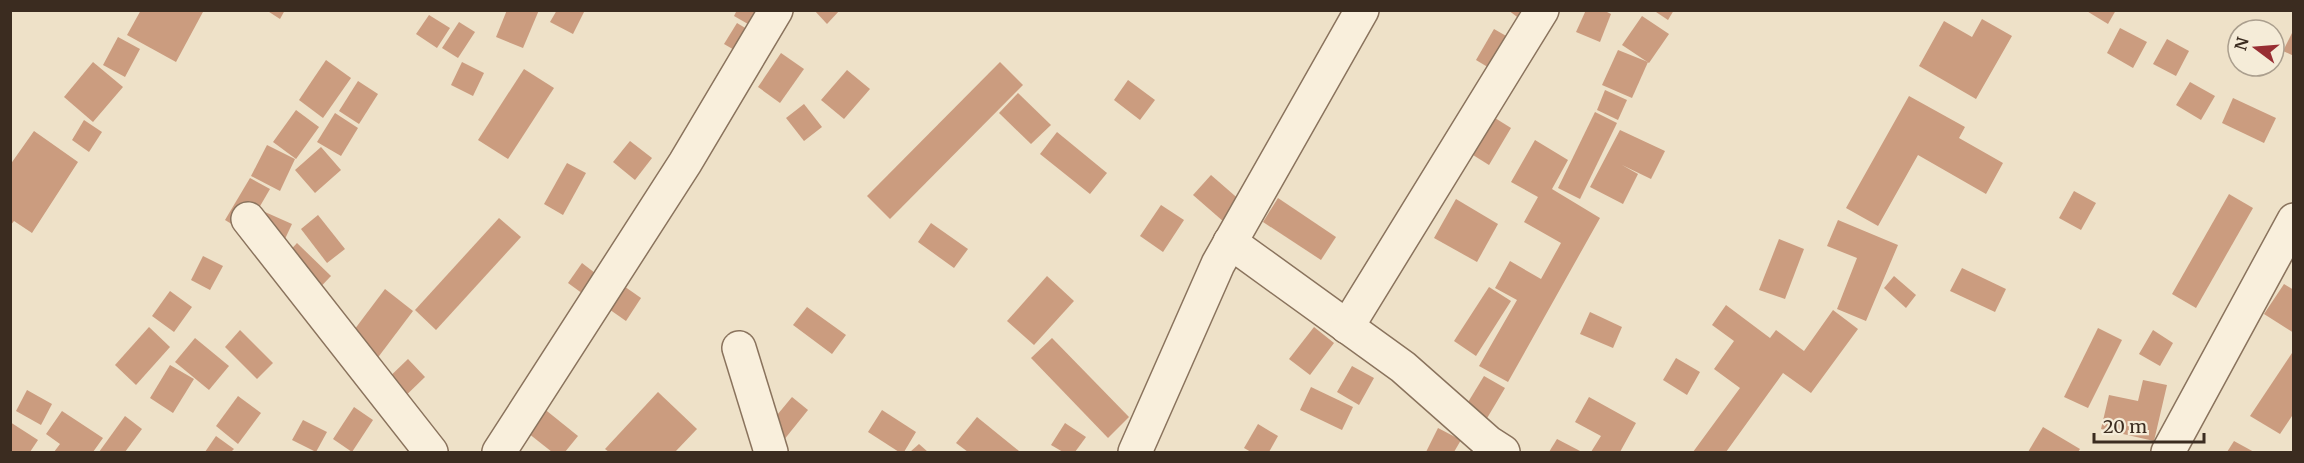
<svg xmlns="http://www.w3.org/2000/svg" width="2304" height="463" font-family="Merriweather,serif">
  <style>
    .building { fill: #cb9c7f }
    .lines { fill: none; stroke-linecap: round; stroke-linejoin: round }
    .minor-casing { stroke: #8a735d; stroke-width: 36 }
    .tertiary-casing { stroke: #8a735d; stroke-width: 36 }
    .minor { stroke: #f9efdc; stroke-width: 33 }
    .tertiary { stroke: #f9efdc; stroke-width: 33 }
  </style>
  <rect width="100%" height="100%" fill="#eee1c8"/>
  <!-- building -->
  <g class="building">
    <polygon points="141,10 204,10 176,62 127,35"/>
    <polygon points="266,10 285,10 280,19"/>
    <polygon points="507,10 539,10 523,48 496,37"/>
    <polygon points="557,10 585,10 573,34 550,22"/>
    <polygon points="737,10 773,10 762,32 734,16"/>
    <polygon points="814,10 840,10 827,24"/>
    <polygon points="1508,10 1534,10 1525,23"/>
    <polygon points="1586,10 1603,10 1611,14 1600,42 1576,32"/>
    <polygon points="1653,10 1674,10 1668,20"/>
    <polygon points="2085,10 2116,10 2108,24"/>
    <polygon points="429,15 450,28 437,48 416,34"/>
    <polygon points="1642,16 1669,34 1649,63 1622,45"/>
    <polygon points="1982,19 2012,36 1976,99 1919,66 1944,21 1972,37"/>
    <polygon points="459,22 475,32 458,58 442,48"/>
    <polygon points="737,23 755,34 743,55 724,44"/>
    <polygon points="2120,28 2147,42 2133,68 2107,53"/>
    <polygon points="1494,29 1515,41 1496,72 1476,60"/>
    <polygon points="2294,29 2294,56 2283,51"/>
    <polygon points="118,37 140,49 125,77 103,65"/>
    <polygon points="2167,39 2189,51 2176,76 2153,64"/>
    <polygon points="1618,50 1648,62 1632,98 1602,85"/>
    <polygon points="781,53 804,69 780,103 758,87"/>
    <polygon points="326,60 351,78 323,118 299,100"/>
    <polygon points="93,62 123,87 93,122 64,97"/>
    <polygon points="462,62 484,73 473,96 451,85"/>
    <polygon points="1000,62 1023,85 890,219 867,196"/>
    <polygon points="524,69 554,88 508,159 478,140"/>
    <polygon points="847,70 870,89 844,119 821,100"/>
    <polygon points="1128,80 1155,100 1140,120 1114,100"/>
    <polygon points="358,81 378,94 359,124 339,111"/>
    <polygon points="2190,82 2215,96 2201,120 2176,105"/>
    <polygon points="1605,90 1627,100 1618,120 1597,110"/>
    <polygon points="1018,93 1051,125 1031,144 999,113"/>
    <polygon points="1909,96 1965,127 1959,138 2003,163 1986,194 1918,155 1878,226 1846,208"/>
    <polygon points="2233,98 2276,118 2264,143 2222,123"/>
    <polygon points="804,104 822,127 804,141 786,118"/>
    <polygon points="296,110 319,127 296,159 273,142"/>
    <polygon points="1595,112 1617,123 1580,199 1558,188"/>
    <polygon points="335,113 358,128 341,156 317,142"/>
    <polygon points="1495,118 1511,128 1489,165 1473,155"/>
    <polygon points="84,120 102,132 89,152 72,140"/>
    <polygon points="1620,130 1665,151 1651,179 1622,165 1638,174 1623,204 1590,187"/>
    <polygon points="34,131 78,162 32,233 14,221 10,226 10,165"/>
    <polygon points="1057,132 1107,173 1090,194 1040,154"/>
    <polygon points="1535,140 1568,160 1552,189 1600,218 1508,382 1479,366 1517,300 1495,288 1510,261 1541,279 1561,243 1524,222 1538,197 1511,182"/>
    <polygon points="630,141 652,158 635,180 613,162"/>
    <polygon points="267,145 295,159 280,191 251,176"/>
    <polygon points="321,147 341,170 315,193 295,170"/>
    <polygon points="567,163 586,173 563,215 544,204"/>
    <polygon points="1211,175 1242,202 1224,222 1193,195"/>
    <polygon points="250,178 270,189 245,232 225,220"/>
    <polygon points="2074,191 2096,203 2081,230 2059,218"/>
    <polygon points="2229,194 2253,208 2196,308 2172,294"/>
    <polygon points="1278,198 1336,237 1321,260 1263,222"/>
    <polygon points="1456,199 1498,224 1477,262 1434,238"/>
    <polygon points="1161,205 1184,220 1163,252 1140,236"/>
    <polygon points="265,212 292,224 276,258 250,246"/>
    <polygon points="318,215 345,249 327,263 301,229"/>
    <polygon points="499,218 521,237 436,330 415,310"/>
    <polygon points="1838,220 1898,245 1866,321 1837,309 1857,258 1827,246"/>
    <polygon points="931,223 968,249 954,268 918,242"/>
    <polygon points="1779,239 1804,249 1785,299 1759,290"/>
    <polygon points="297,243 331,276 308,300 274,268"/>
    <polygon points="203,256 223,266 210,290 191,280"/>
    <polygon points="582,263 604,280 590,299 568,283"/>
    <polygon points="1962,268 2006,289 1995,312 1950,291"/>
    <polygon points="1047,276 1074,301 1034,345 1007,321"/>
    <polygon points="1894,276 1916,295 1906,308 1884,288"/>
    <polygon points="621,284 641,298 626,321 606,307"/>
    <polygon points="2284,284 2294,290 2294,333 2264,314"/>
    <polygon points="1489,287 1511,301 1476,356 1454,341"/>
    <polygon points="385,289 413,311 367,372 339,350"/>
    <polygon points="170,291 192,307 174,332 152,316"/>
    <polygon points="1726,305 1770,338 1776,330 1804,351 1833,310 1858,329 1811,393 1783,373 1726,452 1693,452 1740,388 1714,369 1734,341 1712,325"/>
    <polygon points="807,307 846,335 832,354 793,325"/>
    <polygon points="1590,312 1622,327 1613,348 1580,334"/>
    <polygon points="149,327 170,347 136,385 115,365"/>
    <polygon points="1314,327 1334,343 1310,375 1289,359"/>
    <polygon points="2098,328 2122,340 2088,408 2064,397"/>
    <polygon points="240,330 273,363 257,379 225,347"/>
    <polygon points="2153,330 2173,343 2160,366 2139,354"/>
    <polygon points="195,338 229,366 209,390 175,362"/>
    <polygon points="1052,338 1129,417 1108,438 1031,358"/>
    <polygon points="2294,350 2294,413 2280,434 2250,416"/>
    <polygon points="1676,358 1700,372 1687,395 1663,380"/>
    <polygon points="408,359 425,377 395,406 378,388"/>
    <polygon points="170,365 194,379 173,413 150,398"/>
    <polygon points="1352,366 1374,378 1359,405 1337,392"/>
    <polygon points="1484,376 1505,388 1480,430 1459,417"/>
    <polygon points="2143,380 2167,385 2154,441 2101,429 2109,395 2138,401"/>
    <polygon points="1311,387 1353,407 1342,430 1300,410"/>
    <polygon points="27,390 52,404 41,425 16,411"/>
    <polygon points="658,392 697,429 675,452 609,452 605,449"/>
    <polygon points="527,395 578,436 565,452 552,452 509,418"/>
    <polygon points="238,396 261,413 238,444 216,426"/>
    <polygon points="792,397 808,410 779,446 763,432"/>
    <polygon points="1589,397 1636,423 1620,452 1591,452 1601,436 1575,422"/>
    <polygon points="354,407 373,420 352,452 333,439"/>
    <polygon points="882,410 916,432 904,452 899,452 868,432"/>
    <polygon points="62,411 103,438 93,452 54,452 60,444 46,434"/>
    <polygon points="125,416 142,429 125,452 99,452"/>
    <polygon points="977,417 1019,451 1017,452 968,452 956,443"/>
    <polygon points="303,420 327,432 316,452 292,440"/>
    <polygon points="10,422 38,440 30,452 10,452"/>
    <polygon points="1065,423 1086,437 1075,452 1063,452 1051,445"/>
    <polygon points="1258,424 1278,436 1269,452 1251,452 1244,448"/>
    <polygon points="2043,427 2080,449 2078,452 2028,452"/>
    <polygon points="1438,428 1461,440 1454,452 1426,452"/>
    <polygon points="216,436 234,449 231,452 205,452"/>
    <polygon points="1557,439 1582,452 1549,452"/>
    <polygon points="2234,441 2254,452 2227,452"/>
    <polygon points="919,444 928,452 910,452"/>
  </g>
  <g class="lines">
    <!-- minor casing -->
    <g class="minor-casing">
      <g id="minor">
        <polyline points="248,219 431,452"/>
        <polyline points="1230,242 1403,367 1489,443 1503,452"/>
        <polyline points="1347,327 1542,10"/>
        <polyline points="739,348 771,452"/>
        <polyline points="499,452 685,163 776,10"/>
        <polyline points="2168,452 2294,220"/>
      </g>
    </g>
    <!-- tertiary casing -->
    <g class="tertiary-casing">
      <polyline id="tertiary" points="1135,452 1218,264 1362,10"/>
    </g>
    <!-- minor -->
    <use href="#minor" class="minor"/>
    <!-- tertiary -->
    <use href="#tertiary" class="tertiary"/>
  </g>
  <!-- border -->
  <rect width="2304" height="463" fill="none" stroke="#3b2c20" stroke-width="24"/>
  <!-- north arrow -->
  <g transform="translate(2256 48) rotate(286)"><circle r="28" fill="#f5ecd8" stroke="#ab9f8e" stroke-width="1.5"/>
  <path d="M0-4.5L10 22L0 15L-10 22Z" fill="#982e33"/>
  <text y="-9" font-size="16" font-weight="bold" text-anchor="middle" fill="#3b2c20">N</text>
  </g>
  <!-- scale -->
  <path d="M2094 433v9h110v-9" fill="none" stroke="#3b2c20" stroke-width="3"/>
  <text x="2103" y="433" font-size="18" fill="#3b2c20" stroke="#f5ecd8" stroke-width="4.5" paint-order="stroke">20 m</text>
</svg>
